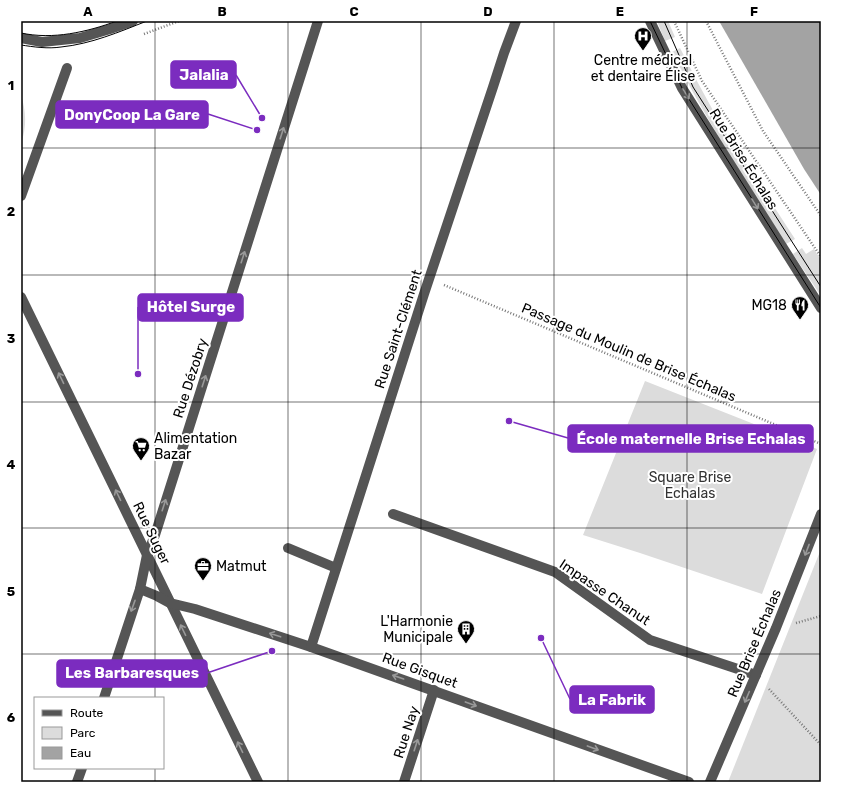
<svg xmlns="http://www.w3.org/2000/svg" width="842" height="803" font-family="Rubik,sans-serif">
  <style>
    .green { fill: #dcdcdc }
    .water { fill: #a3a3a3 }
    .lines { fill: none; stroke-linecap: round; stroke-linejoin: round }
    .path { stroke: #777; stroke-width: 2.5; stroke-dasharray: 1 2; stroke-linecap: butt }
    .minor { stroke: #555; stroke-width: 10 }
    .tram { stroke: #000; stroke-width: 1 }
    .oneway { stroke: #999 }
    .grid { fill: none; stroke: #000; stroke-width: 1; stroke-opacity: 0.55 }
    .labels { text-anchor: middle; stroke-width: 4; stroke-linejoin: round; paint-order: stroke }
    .poi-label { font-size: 14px; fill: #000; stroke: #fff; text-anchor: end }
    .street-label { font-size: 14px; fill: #000; stroke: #fff }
    .park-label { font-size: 14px; fill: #333; stroke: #fff }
    .leader { fill: none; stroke: #7b2cbf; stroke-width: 1.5 }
    .callout-dot { fill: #7b2cbf; stroke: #fff; stroke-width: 1.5 }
    .callout { fill: #7b2cbf; stroke: #7b2cbf; stroke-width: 1.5 }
    .callout-label { font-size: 15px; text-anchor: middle; font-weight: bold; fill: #fff }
    .neatline { fill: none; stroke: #000; stroke-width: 1.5 }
    .grid-label { font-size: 13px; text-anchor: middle; font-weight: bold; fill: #000 }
  </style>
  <rect width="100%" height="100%" fill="#fff"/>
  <!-- green -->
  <g class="green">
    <polygon points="657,21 668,21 675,37 665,41"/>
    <path d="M680,48L698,83L721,125L795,239L786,244C746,181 705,119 672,52Z"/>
    <path d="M21,95C26,111 27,127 21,143Z"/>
    <polygon points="802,248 806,254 814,249 821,260 821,296 793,254"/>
    <polygon points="645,381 817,449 762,594 640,553 583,535"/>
    <polygon points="821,549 821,782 728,782"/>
  </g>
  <!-- water -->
  <polygon class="water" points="719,21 821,21 821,195 804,169"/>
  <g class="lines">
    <!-- path -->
    <g class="path">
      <polyline points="674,21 702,81 821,257"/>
      <polyline points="706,21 763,131 821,216"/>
      <polyline points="144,34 179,21"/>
      <polyline points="444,285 821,444"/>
      <polyline points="796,623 821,616"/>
      <polyline points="769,689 821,745"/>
    </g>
    <!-- minor -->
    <g class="minor">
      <polyline points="650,21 682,88 821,308"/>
      <polyline points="21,38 42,42 80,38 110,29 133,21"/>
      <polyline points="21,196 67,68"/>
      <polyline points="21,297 110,479 258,782"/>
      <polyline points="393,514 555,572 650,640 756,675"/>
      <polyline points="288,548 336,568"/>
      <polyline points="140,589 157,596 170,603 195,609 311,647 689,782"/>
      <polyline points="311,647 424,294 493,87 504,53 516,21"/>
      <polyline points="104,698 140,589 147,555 155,535 318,21"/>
      <polyline points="77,782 82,768"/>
      <polyline points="404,782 434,690"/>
      <polyline points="710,782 776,628 821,514"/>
    </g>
    <!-- tram -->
    <g class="tram">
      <polyline points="650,21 682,88 821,308"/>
      <polyline points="664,21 693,87 821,287"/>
      <path d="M21,33C53,40 87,32 117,21"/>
      <path d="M21,45C34,47 48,49 61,47C91,44 119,32 147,21"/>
    </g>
  </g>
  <!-- one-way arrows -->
  <defs><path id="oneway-shaft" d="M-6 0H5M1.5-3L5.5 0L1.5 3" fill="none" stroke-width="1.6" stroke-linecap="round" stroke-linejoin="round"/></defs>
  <g class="oneway">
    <use href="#oneway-shaft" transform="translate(686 94) rotate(58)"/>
    <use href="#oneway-shaft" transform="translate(282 133) rotate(-72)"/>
    <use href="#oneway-shaft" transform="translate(755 204) rotate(58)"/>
    <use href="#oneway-shaft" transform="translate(243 257) rotate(-72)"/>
    <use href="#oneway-shaft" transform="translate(61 378) rotate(-116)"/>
    <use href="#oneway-shaft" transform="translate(204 381) rotate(-72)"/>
    <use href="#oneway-shaft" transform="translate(118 495) rotate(-116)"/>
    <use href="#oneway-shaft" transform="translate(164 505) rotate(-72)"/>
    <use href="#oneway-shaft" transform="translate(807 550) rotate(111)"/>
    <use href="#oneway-shaft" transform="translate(133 606) rotate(110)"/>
    <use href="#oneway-shaft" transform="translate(183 630) rotate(-116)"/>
    <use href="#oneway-shaft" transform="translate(275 635) rotate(-162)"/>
    <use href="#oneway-shaft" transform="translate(398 677) rotate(-161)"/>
    <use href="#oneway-shaft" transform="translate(747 697) rotate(113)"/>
    <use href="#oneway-shaft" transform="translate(471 704) rotate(20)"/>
    <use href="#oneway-shaft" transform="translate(416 745) rotate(-72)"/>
    <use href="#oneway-shaft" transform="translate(240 747) rotate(-116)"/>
    <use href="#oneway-shaft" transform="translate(593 748) rotate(20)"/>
  </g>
  <!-- grid -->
  <path class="grid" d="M155,21V698M288,21V782M421,21V782M554,21V782M687,21V782M21,148H821M21,275H821M21,402H821M21,528H821M21,654H821M155,768V782"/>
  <!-- icons -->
  <defs>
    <g id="hospital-pin" transform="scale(0.9)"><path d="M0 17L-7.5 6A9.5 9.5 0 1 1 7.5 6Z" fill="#000" stroke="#fff"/><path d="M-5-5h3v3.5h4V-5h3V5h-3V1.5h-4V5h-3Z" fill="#fff"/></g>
    <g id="restaurant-pin" transform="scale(0.9)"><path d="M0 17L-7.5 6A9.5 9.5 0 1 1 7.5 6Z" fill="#000" stroke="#fff"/><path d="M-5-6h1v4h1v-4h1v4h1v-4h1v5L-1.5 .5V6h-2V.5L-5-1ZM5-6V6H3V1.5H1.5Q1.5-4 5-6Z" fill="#fff"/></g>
    <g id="supermarket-pin" transform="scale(0.9)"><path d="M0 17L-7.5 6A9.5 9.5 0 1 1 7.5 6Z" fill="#000" stroke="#fff"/><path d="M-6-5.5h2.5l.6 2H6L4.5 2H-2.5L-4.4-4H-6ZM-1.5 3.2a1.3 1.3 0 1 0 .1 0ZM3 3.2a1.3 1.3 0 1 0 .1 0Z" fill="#fff"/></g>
    <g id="office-pin" transform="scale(0.9)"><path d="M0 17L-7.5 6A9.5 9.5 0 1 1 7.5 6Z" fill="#000" stroke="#fff"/><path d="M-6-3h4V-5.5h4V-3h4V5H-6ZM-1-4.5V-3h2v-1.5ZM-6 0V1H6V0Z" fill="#fff"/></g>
    <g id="building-pin" transform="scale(0.9)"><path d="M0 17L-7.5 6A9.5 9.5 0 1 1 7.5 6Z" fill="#000" stroke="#fff"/><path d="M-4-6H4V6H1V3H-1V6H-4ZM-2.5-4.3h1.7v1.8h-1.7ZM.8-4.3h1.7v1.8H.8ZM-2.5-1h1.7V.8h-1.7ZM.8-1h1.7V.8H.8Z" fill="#fff"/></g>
  </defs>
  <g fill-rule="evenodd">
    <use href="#hospital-pin" x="643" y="36"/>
    <use href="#restaurant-pin" x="800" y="305"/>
    <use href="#supermarket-pin" x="141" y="446"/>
    <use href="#office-pin" x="203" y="566"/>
    <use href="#building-pin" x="466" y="629"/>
  </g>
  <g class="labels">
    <!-- poi labels -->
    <g class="poi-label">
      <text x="643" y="65" text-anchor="middle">Centre médical<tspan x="643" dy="16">et dentaire Élise</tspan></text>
      <text x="787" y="310">MG18</text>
      <text x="154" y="443" text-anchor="start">Alimentation<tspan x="154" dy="16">Bazar</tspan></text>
      <text x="216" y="571" text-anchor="start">Matmut</text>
      <text x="453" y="626">L'Harmonie<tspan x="453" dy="16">Municipale</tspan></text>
    </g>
    <!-- street labels -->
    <g class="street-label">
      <text transform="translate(744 159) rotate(58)" y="5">Rue Brise Échalas</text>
      <text transform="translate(398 329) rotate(-72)" y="5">Rue Saint-Clément</text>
      <text transform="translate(629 352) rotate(23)" y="5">Passage du Moulin de Brise Échalas</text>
      <text transform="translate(190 378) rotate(-72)" y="5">Rue Dézobry</text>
      <text transform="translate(152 533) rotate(64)" y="5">Rue Suger</text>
      <text transform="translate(605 592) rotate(34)" y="5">Impasse Chanut</text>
      <text transform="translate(754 643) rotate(-67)" y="5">Rue Brise Échalas</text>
      <text transform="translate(420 670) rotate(20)" y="5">Rue Gisquet</text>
      <text transform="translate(406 732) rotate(-72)" y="5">Rue Nay</text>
    </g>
    <!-- park labels -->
    <g class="park-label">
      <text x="690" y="482">Square Brise<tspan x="690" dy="16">Echalas</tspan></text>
    </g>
  </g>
  <!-- callouts -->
  <path class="leader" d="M262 118L236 75M257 130L208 114M138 374L138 307M509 421L568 438M272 651L207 673M541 638L570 699"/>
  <g class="callout-dot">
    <circle cx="262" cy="118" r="4"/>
    <circle cx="257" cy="130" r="4"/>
    <circle cx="138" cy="374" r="4"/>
    <circle cx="509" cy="421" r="4"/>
    <circle cx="272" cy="651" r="4"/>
    <circle cx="541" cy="638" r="4"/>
  </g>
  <g class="callout">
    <rect x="171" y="61" width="65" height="27" rx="4"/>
    <rect x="56" y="101" width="152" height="27" rx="4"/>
    <rect x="138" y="294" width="105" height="27" rx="4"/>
    <rect x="568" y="425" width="245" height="27" rx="4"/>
    <rect x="57" y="660" width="150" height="27" rx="4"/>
    <rect x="570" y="686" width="84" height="27" rx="4"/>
  </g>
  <g class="callout-label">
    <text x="204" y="80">Jalalia</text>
    <text x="132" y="120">DonyCoop La Gare</text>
    <text x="191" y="312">Hôtel Surge</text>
    <text x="691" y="444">École maternelle Brise Echalas</text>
    <text x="132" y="678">Les Barbaresques</text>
    <text x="612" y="705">La Fabrik</text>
  </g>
  <!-- border -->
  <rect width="842" height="803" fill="none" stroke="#ffffff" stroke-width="44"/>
  <!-- legend -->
  <rect x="34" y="697" width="130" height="72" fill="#ffffff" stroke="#999999"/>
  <rect x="42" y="710" width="20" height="6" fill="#555555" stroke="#999999"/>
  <text x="70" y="717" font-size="12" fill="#000000">Route</text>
  <rect x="42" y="727" width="20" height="12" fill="#dcdcdc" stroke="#999999"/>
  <text x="70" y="737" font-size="12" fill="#000000">Parc</text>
  <rect x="42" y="747" width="20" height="12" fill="#a3a3a3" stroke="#999999"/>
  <text x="70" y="757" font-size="12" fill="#000000">Eau</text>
  <rect x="22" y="22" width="798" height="759" class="neatline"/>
  <g class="grid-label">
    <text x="88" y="16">A</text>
    <text x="222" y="16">B</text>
    <text x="354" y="16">C</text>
    <text x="488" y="16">D</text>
    <text x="620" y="16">E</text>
    <text x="754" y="16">F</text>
    <text x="11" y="90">1</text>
    <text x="11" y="216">2</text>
    <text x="11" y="343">3</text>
    <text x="11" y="469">4</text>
    <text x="11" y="596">5</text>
    <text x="11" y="722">6</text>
  </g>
</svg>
